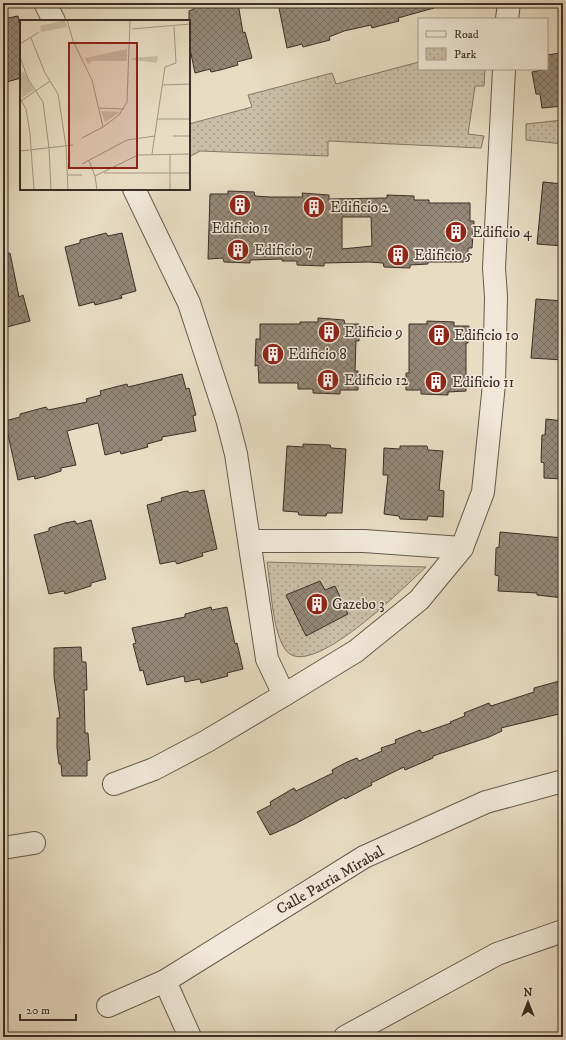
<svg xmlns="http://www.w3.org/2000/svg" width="566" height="1040" font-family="'IM FELL DW Pica',serif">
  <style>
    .park { fill: url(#park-dots); stroke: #837667 }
    .building { fill: url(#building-cross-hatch); stroke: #3b2e26; fill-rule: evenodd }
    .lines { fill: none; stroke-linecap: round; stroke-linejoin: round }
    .minor-casing { stroke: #665a4d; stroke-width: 24 }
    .minor { stroke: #f0e8d8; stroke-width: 22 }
    .labels { text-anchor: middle; stroke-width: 3; stroke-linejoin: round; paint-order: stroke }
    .poi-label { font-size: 15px; fill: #3b2e26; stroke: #f0e8d8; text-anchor: start }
    .street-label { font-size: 15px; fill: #3b2e26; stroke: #f0e8d8 }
    .inset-road { fill: none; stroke: #a39684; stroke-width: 1 }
    .view { fill: #8f2418; fill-opacity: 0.15; stroke: #8f2418; stroke-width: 2 }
    .inset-edge { fill: none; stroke: #3b2e26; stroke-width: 2 }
  </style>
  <defs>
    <pattern id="park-dots" width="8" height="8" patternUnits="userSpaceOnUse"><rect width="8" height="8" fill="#cbbea8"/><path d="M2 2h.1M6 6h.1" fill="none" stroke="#a69b89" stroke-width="1.8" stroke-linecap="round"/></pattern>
    <pattern id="building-cross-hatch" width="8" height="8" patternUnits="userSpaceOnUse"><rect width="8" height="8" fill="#958878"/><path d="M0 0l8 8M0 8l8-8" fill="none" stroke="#7b7062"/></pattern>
  </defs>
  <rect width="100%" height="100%" fill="#e8dcc3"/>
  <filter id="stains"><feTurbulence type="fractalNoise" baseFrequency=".005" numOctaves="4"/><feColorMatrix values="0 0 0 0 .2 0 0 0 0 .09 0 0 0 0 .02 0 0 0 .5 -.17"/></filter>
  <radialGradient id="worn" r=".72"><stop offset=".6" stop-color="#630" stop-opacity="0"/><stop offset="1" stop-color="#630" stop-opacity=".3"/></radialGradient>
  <!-- park -->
  <g class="park">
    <polygon points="419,62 419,69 485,69 484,86 475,86 468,134 484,136 481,148 328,141 328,156 200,151 189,157 189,124 252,107 248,95 332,73 336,84"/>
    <polygon points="563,120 563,144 526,140 526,124"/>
    <path d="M267,562L426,567C408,583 308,685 285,649C272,630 271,586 267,562Z"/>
  </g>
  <!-- building -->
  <g class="building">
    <polygon points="205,3 238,3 243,33 245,32 252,58 237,62 238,65 220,70 211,72 210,69 195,73 189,44 189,11 194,9 194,6"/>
    <polygon points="278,3 434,3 434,8 398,18 399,21 379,26 372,28 371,25 344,31 329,37 330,40 303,47 302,44 287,48"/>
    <polygon points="18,16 21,33 21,78 3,83 3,19"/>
    <polygon points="560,53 563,74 563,106 542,108 540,94 536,94 532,72 547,69 547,55"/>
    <polygon points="543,182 563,184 563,246 537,244"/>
    <path d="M228,191L254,192L255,196L270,197H303L302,193L329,195V199L387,198V195L414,196V200H429V203H470V221H474L472,248H468V262H428V264L410,265V268L384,267L383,263L369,262L324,263V266L297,265V261H282V259L250,260V263L224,262L223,258L208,259L210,194H228ZM342,217H371L372,246L342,249Z"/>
    <polygon points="106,233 108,236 122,233 136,291 121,295 122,298 95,305 94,302 79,306 65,247 80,243 80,240"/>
    <polygon points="10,253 19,297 23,295 30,321 3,328 3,254"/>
    <polygon points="536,299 563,301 563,360 531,358"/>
    <polygon points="318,318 344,320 345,324 359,324 359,341 356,341 355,371 358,371 358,390 340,390 340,394 313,393 313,389 298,389 298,383 259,383 258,365 255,366 256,339 260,339 260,324 300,324 300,322 318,322"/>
    <polygon points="427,321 454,322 454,326 469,326 468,343 466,343 466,391 448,392 448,395 421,394 421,390 406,390 406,373 409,373 409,324 427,324"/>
    <polygon points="182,374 186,389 189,388 196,415 193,416 196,431 162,437 162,440 147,444 148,447 121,454 120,451 105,455 98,423 67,431 76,465 61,468 61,471 46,476 35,479 34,476 18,480 5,421 20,417 20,414 46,407 48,410 87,402 86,399 101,395 100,391 119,386 127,384 128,387"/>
    <polygon points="546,419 563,421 563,479 544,478 544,463 541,462 542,435 545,435"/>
    <polygon points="303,444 330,445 331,448 346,449 342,513 327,513 326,516 299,515 298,512 283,511 287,446 303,447"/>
    <polygon points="400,446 427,446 428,450 443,451 439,490 444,491 443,517 428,516 427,520 400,519 399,516 384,514 388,475 383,475 384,448 400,449"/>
    <polygon points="204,490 217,549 202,553 203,556 177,564 175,561 160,564 147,505 162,501 161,498 182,492 188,491 189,493"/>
    <polygon points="91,520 106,579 91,583 91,586 65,594 64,591 49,594 34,535 49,531 49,528 65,523 75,521 77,524"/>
    <polygon points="500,532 563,538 563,598 537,595 537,593 498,591 499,576 495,575 496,548 499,547"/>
    <polygon points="320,581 325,590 335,586 348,614 306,636 286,595"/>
    <polygon points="211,607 212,610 227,607 235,644 237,643 243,669 227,673 228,676 201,683 200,679 185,682 184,676 147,685 143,670 140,671 133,644 136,643 132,628 185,617 185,614"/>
    <polygon points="81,647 82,662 86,662 87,690 84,690 85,733 88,733 90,760 87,761 87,776 62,776 61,764 59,764 57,748 57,718 60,718 54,677 54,648"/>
    <polygon points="563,680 563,713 501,728 502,731 489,737 433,756 433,758 405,770 404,767 371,783 372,785 364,789 345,799 344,797 295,824 270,835 257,812 271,805 270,802 294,788 296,791 333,773 332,770 347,762 357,758 359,761 382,751 381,748 396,743 395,740 420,730 422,733 451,723 450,722 465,716 464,713 489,703 491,706 534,692 534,688"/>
  </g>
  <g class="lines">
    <!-- minor casing -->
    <g class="minor-casing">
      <g id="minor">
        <polyline points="45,3 54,21"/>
        <polyline points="507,19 509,3"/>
        <polyline points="134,189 189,303 227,419 236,454 267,659 284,695 356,651 419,600 462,548 483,492 494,384 496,297 494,268 504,69"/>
        <polyline points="250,541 364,541 462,548"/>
        <polyline points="114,784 154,769 207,741 284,695"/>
        <polyline points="3,848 34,843"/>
        <polyline points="165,981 190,1037"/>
        <polyline points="108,1006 165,981 364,857 486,802 563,781"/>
        <polyline points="345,1037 497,954 563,931"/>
      </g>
    </g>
    <!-- minor -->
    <use href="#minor" class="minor"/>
  </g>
  <!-- icons -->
  <defs>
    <g id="building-disc" transform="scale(1.15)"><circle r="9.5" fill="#8f2418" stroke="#f0e8d8"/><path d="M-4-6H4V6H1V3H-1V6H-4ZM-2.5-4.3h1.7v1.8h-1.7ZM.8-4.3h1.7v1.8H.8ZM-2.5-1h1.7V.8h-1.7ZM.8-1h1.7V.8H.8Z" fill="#fff"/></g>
  </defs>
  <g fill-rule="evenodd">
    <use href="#building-disc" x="240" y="205"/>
    <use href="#building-disc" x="314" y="207"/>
    <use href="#building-disc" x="456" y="232"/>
    <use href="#building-disc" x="238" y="250"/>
    <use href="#building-disc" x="398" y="255"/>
    <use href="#building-disc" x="329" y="332"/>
    <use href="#building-disc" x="439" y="335"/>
    <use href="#building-disc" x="273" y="354"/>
    <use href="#building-disc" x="328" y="380"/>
    <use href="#building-disc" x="436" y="382"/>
    <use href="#building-disc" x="317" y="604"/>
  </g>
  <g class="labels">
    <!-- poi labels -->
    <g class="poi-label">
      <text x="330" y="212">Edificio 2</text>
      <text x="240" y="233" text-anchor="middle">Edificio 1</text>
      <text x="472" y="237">Edificio 4</text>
      <text x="254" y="255">Edificio 7</text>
      <text x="414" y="260">Edificio 5</text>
      <text x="344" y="337">Edificio 9</text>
      <text x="454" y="340">Edificio 10</text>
      <text x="288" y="359">Edificio 8</text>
      <text x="344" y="385">Edificio 12</text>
      <text x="452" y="387">Edificio 11</text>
      <text x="332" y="609">Gazebo 3</text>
    </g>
    <!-- street labels -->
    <g class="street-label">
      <text transform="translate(330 880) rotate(-30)" y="5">Calle Patria Mirabal</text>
    </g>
  </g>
  <!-- overview -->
  <g transform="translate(20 20)">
    <rect width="170" height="170" fill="#e8dcc3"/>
    <path d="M4,52L14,70L2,78L0,53Z" fill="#cbbea8"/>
    <path d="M45,0L47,7L21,12L20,6ZM107,29V41H73L68,44L65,38ZM138,36L137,43L112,40V38ZM81,91L100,92L85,102Z" fill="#cbbea8"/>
    <path class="inset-road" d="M47,0L53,21L72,60L83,107L99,95L107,82L110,0M112,9L170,4M11,18L25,53L38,74L46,126L48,170M0,24L19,12M0,37L8,59L23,82L29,128L31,170M142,65L170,64M0,78L6,89L10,114L14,170M1,81L30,61M79,88L104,89M137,99H170M153,116H170M62,118L83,107M0,131L53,125M132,134L145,47L156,43L154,6M150,134V170M69,141L75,156L77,170M62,144L107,120L135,116M84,153H170M48,155H62M75,156L118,135L170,134"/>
    <path class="view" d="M49,23H117V148H49Z"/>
    <rect width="170" height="170" class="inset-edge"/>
  </g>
  <!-- margin -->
  <rect width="566" height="1040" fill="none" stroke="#e8dcc3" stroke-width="16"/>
  <rect x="4" y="4" width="558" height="1032" fill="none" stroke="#3b2e26" stroke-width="2"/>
  <rect x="8" y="8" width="550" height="1024" fill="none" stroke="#3b2e26"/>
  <!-- legend -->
  <rect x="418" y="18" width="130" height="52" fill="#f0e8d8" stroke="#a89e91"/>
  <rect x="426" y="31" width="20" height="6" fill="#f0e8d8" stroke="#a89e91"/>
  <text x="454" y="38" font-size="12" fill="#3b2e26">Road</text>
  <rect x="426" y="48" width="20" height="12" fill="url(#park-dots)" stroke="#a89e91"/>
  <text x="454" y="58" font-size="12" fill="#3b2e26">Park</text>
  <!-- north arrow -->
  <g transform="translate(528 1002)" stroke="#f0e8d8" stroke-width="3" paint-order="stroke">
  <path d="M0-3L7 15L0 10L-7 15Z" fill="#3b2e26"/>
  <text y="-6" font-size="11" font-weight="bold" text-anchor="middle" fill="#3b2e26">N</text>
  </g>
  <!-- scale -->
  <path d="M20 1014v6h56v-6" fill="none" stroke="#3b2e26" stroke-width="2"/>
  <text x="26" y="1014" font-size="12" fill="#3b2e26" stroke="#f0e8d8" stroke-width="3" paint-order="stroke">20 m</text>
  <rect width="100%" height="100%" filter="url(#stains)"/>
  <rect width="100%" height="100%" fill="url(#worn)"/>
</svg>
